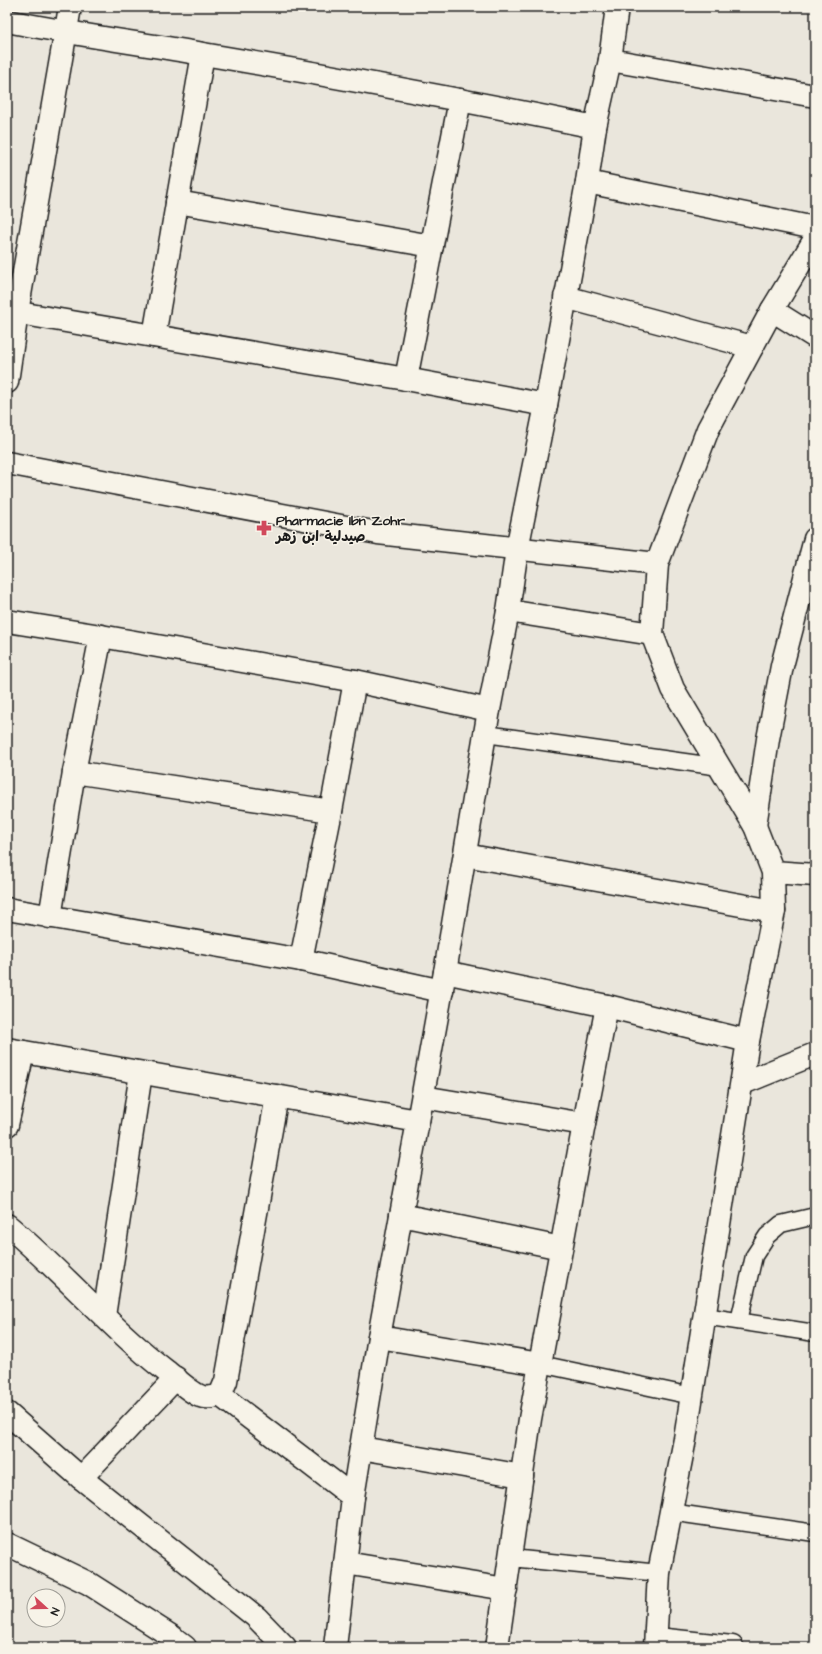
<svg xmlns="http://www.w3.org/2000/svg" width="822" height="1654" font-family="'Architects Daughter','Playpen Sans Arabic',sans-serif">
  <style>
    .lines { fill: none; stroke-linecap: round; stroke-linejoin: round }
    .service-casing { stroke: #1c1c1c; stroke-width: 19 }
    .minor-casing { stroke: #1c1c1c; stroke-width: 25 }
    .service { stroke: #f7f3e8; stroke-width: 16 }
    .minor { stroke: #f7f3e8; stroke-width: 22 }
    .labels { text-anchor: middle; stroke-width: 3; stroke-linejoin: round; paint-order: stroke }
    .poi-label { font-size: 14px; font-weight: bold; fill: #1c1c1c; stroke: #f7f3e8; text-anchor: start }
  </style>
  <rect width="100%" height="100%" fill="#eae6dc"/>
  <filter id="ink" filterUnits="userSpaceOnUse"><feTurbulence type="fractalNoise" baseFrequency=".025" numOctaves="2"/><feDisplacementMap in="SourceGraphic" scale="8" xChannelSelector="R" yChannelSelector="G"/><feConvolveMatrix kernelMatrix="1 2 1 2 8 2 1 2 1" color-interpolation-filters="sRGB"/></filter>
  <g filter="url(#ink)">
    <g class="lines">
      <!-- service casing -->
      <g class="service-casing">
        <g id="service">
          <polyline points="486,734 720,767"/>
          <polyline points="704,1316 815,1333"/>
          <polyline points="739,1321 754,1256 767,1236 781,1224 815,1216"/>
          <polyline points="540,1364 692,1396"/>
          <polyline points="670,1512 815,1533"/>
          <polyline points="511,1558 659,1573"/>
        </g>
      </g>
      <!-- minor casing -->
      <g class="minor-casing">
        <g id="minor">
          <path d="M7,21C72,34 138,43 203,54C334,76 465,100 595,127"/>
          <polyline points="610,60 815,96"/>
          <polyline points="587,182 815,228"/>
          <polyline points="177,202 432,246"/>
          <polyline points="565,297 752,347"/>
          <polyline points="772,310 815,337"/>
          <polyline points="7,311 406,379 546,405"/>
          <polyline points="154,336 203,54"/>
          <polyline points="406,379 460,100"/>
          <polyline points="7,382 17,312 70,7"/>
          <polyline points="7,463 378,533 657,564"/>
          <polyline points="508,611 652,634"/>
          <polyline points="7,621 101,636 355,681 489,710"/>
          <polyline points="74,772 331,811"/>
          <polyline points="755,826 768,739 782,666 815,539"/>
          <polyline points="465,855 774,911"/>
          <polyline points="773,872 815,875"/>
          <polyline points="7,909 301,960 442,991"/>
          <polyline points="50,917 74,772 101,636"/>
          <polyline points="301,960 331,811 355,681"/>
          <polyline points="445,972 607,1006 748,1041"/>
          <polyline points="7,1049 418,1121"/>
          <polyline points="743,1083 815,1054"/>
          <polyline points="423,1097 584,1124"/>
          <polyline points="7,1125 23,1052"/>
          <polyline points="401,1215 561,1248"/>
          <path d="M7,1225C62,1271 109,1327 166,1371C174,1377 191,1393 200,1396C207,1399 214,1397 220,1395L226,1381L277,1096"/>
          <polyline points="104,1316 141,1073"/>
          <polyline points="379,1337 540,1364"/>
          <polyline points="220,1395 353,1497"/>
          <polyline points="7,1413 81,1478 256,1617 285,1647"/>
          <polyline points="361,1448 522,1476"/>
          <polyline points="81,1478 176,1378"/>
          <polyline points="7,1544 88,1583 171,1636 185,1647"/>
          <polyline points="345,1563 506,1589"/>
          <polyline points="657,1639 732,1647"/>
          <polyline points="335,1647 353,1497 379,1337 445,972 489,710 508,611 517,549 546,405 587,182 595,127 610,60 617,7"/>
          <polyline points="497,1647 530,1419 584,1124 607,1006"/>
          <polyline points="655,1647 659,1573 685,1439 748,1041 774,911 773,872 755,826 673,689 652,634 657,564 708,429 772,310 815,239"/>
        </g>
      </g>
      <!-- service -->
      <use href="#service" class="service"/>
      <!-- minor -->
      <use href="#minor" class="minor"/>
    </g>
  </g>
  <!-- icons -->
  <defs>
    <g id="pharmacy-bare" transform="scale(1.2)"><path d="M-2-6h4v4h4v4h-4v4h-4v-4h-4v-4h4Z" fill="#d1495b" stroke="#f7f3e8" stroke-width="2.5" paint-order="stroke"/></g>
  </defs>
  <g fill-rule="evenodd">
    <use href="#pharmacy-bare" x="264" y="528"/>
  </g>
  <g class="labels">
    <!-- poi labels -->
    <g class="poi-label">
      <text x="276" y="525">Pharmacie Ibn Zohr<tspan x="276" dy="16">صيدلية ابن زهر</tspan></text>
    </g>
  </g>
  <!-- margin -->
  <rect width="822" height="1654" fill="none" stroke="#f7f3e8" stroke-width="24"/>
  <rect x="12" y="12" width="798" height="1630" fill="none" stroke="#1c1c1c" stroke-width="1.5" filter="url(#ink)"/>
  <!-- north arrow -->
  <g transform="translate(46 1608) rotate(111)"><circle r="19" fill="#f7f3e8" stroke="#9f9d96"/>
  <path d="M0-3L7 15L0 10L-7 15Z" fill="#d1495b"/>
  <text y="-6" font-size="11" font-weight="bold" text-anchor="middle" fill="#1c1c1c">N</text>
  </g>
</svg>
